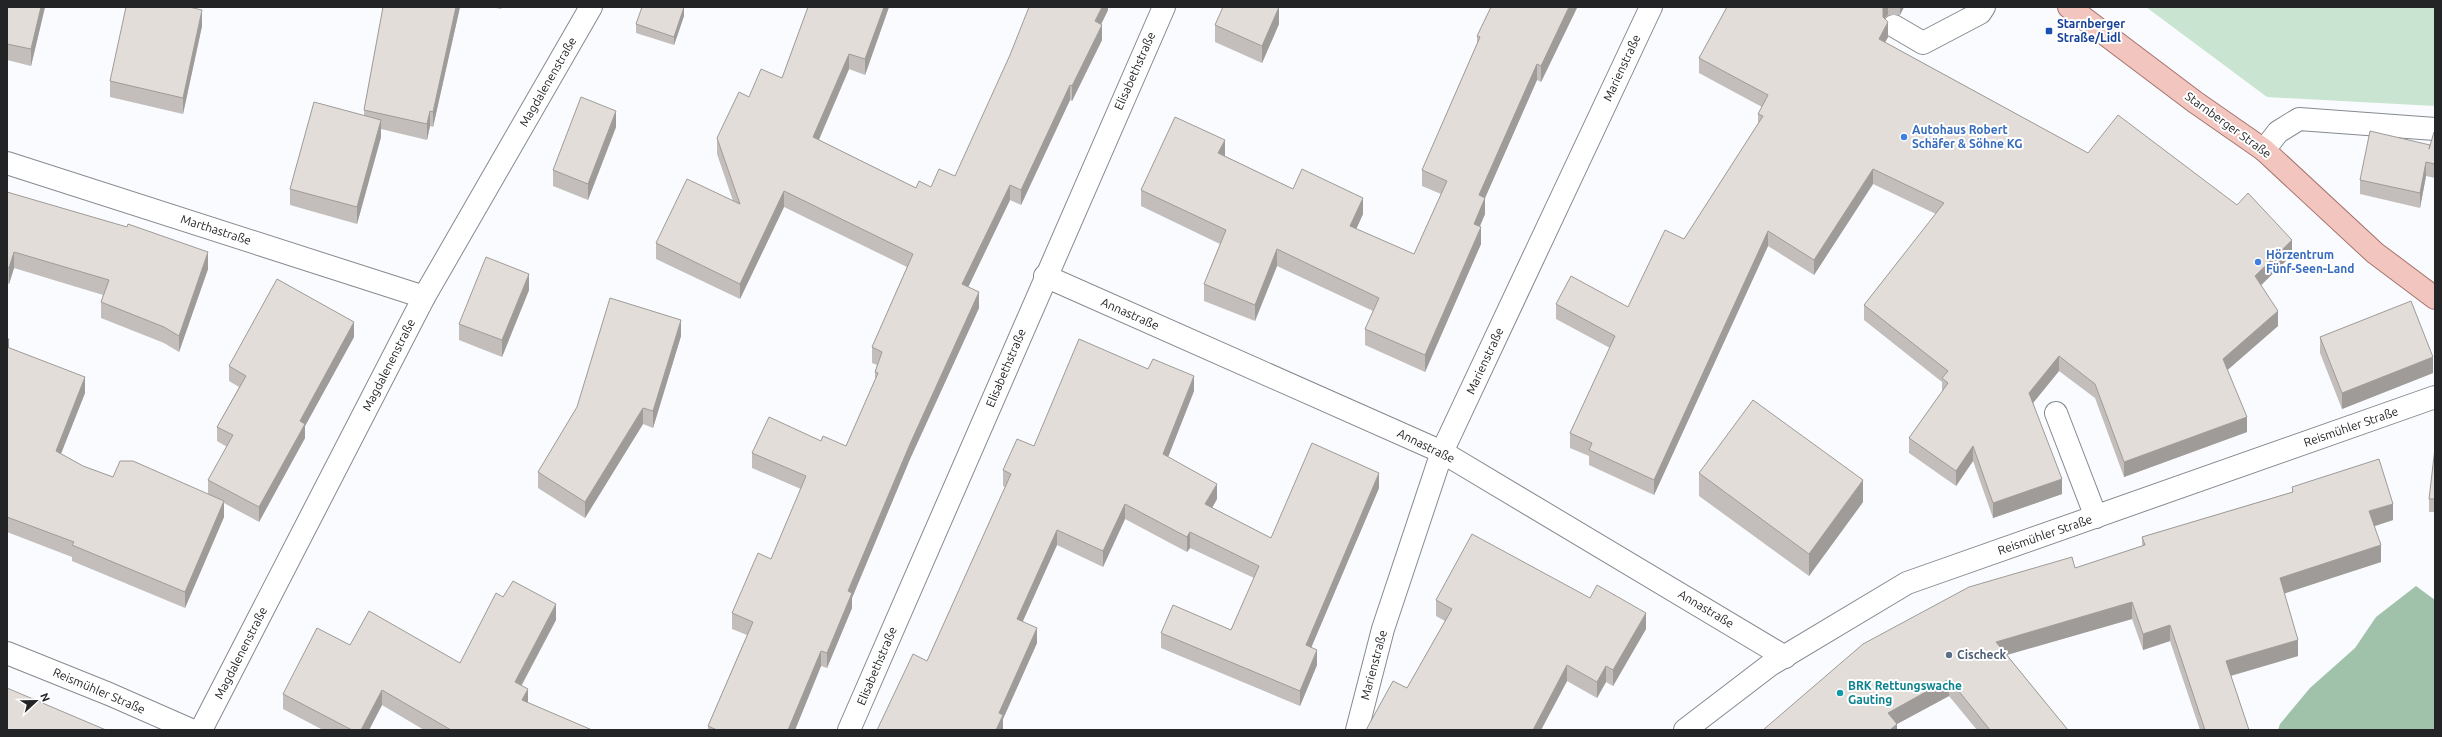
<svg xmlns="http://www.w3.org/2000/svg" width="2442" height="737" font-family="Ubuntu,sans-serif">
  <style>
    .green { fill: #c9e4d0 }
    .forest { fill: #a1c2aa }
    .lines { fill: none; stroke-linecap: round; stroke-linejoin: round }
    .minor-casing { stroke: #868a8e; stroke-width: 24 }
    .major-casing { stroke: #a4746d; stroke-width: 24 }
    .minor { stroke: #fff; stroke-width: 22 }
    .major { stroke: #f2c5be; stroke-width: 22 }
    .wall { fill: #c3bebb }
    .shaded-wall { fill: #9f9b98 }
    .building { fill: #e3ddd9; stroke: #9f9b98 }
    .transit-dot { fill: #1a4fb4; stroke: #fff; stroke-width: 1.5 }
    .shop-dot { fill: #3f7fe0; stroke: #fff; stroke-width: 1.5 }
    .service-dot { fill: #5c6f8a; stroke: #fff; stroke-width: 1.5 }
    .culture-dot { fill: #0f9aa8; stroke: #fff; stroke-width: 1.5 }
    .labels { text-anchor: middle; stroke-width: 4; stroke-linejoin: round; paint-order: stroke }
    .transit-label { font-size: 12px; font-weight: bold; fill: #164399; stroke: #fff; text-anchor: start }
    .street-label { font-size: 12px; fill: #232426; stroke: #fff }
    .shop-label { font-size: 12px; font-weight: bold; fill: #366cbe; stroke: #fff; text-anchor: start }
    .service-label { font-size: 12px; font-weight: bold; fill: #4e5e75; stroke: #fff; text-anchor: start }
    .culture-label { font-size: 12px; font-weight: bold; fill: #0d838f; stroke: #fff; text-anchor: start }
  </style>
  <rect width="100%" height="100%" fill="#f9fbfe"/>
  <!-- green -->
  <polygon class="green" points="2146,7 2435,7 2435,106 2267,97"/>
  <!-- forest -->
  <polygon class="forest" points="2416,586 2435,600 2435,730 2278,730 2280,724 2310,688 2355,648 2376,617"/>
  <g class="lines">
    <!-- minor casing -->
    <g class="minor-casing">
      <g id="minor">
        <polyline points="1894,26 1923,43 1980,13 1984,7"/>
        <polyline points="2264,150 2278,132 2299,119 2435,129"/>
        <polyline points="7,163 424,297"/>
        <polyline points="1045,276 1442,452 1785,657"/>
        <polyline points="2056,413 2096,517"/>
        <polyline points="7,653 109,694 191,730"/>
        <polyline points="201,730 424,297 591,7"/>
        <polyline points="849,730 1164,7"/>
        <polyline points="1357,730 1383,629 1442,452 1651,7"/>
        <polyline points="1685,730 1770,665 1907,583 2435,397"/>
      </g>
    </g>
    <!-- major casing -->
    <g class="major-casing">
      <polyline id="major" points="2069,7 2195,102 2264,150 2375,253 2435,298"/>
    </g>
    <!-- minor -->
    <use href="#minor" class="minor"/>
    <!-- major -->
    <use href="#major" class="major"/>
  </g>
  <!-- wall -->
  <g class="wall">
    <polygon points="7,7 45,7 31,66 7,60"/>
    <polygon points="383,7 460,7 433,127 430,126 427,140 381,129 381,137 357,224 290,205 290,189 364,116 364,110"/>
    <polygon points="491,7 502,7 501,9"/>
    <polygon points="808,7 889,7 865,75 849,69 819,140 916,188 931,187 955,176 1108,7 1108,10 1101,24 1102,40 1072,101 1070,100 1021,205 1010,200 968,287 979,308 910,459 852,598 852,608 827,668 821,666 795,730 708,730 708,726 747,635 732,629 732,613 771,559 801,489 752,468 752,453 821,441 846,446 875,381 875,372 877,365 872,363 872,347 907,267 784,207 740,299 656,259 656,243 733,201 717,154 717,138 749,97 782,78"/>
    <polygon points="1577,7 1541,82 1537,80 1485,198 1485,214 1480,226 1481,244 1425,372 1365,345 1365,329 1373,311 1277,266 1255,321 1204,301 1204,284 1220,244 1141,206 1141,190 1225,156 1293,189 1363,214 1356,229 1414,254 1441,194 1422,186 1422,170 1477,44 1477,36"/>
    <polygon points="1727,7 1904,7 1900,15 1888,15 1885,19 1888,37 1885,42 2088,153 2292,255 2261,285 2278,326 2227,370 2247,432 2124,477 2095,398 2059,371 2033,403 2062,494 1993,518 1973,461 1956,486 1909,453 1909,438 1942,392 1942,382 1864,320 1864,305 1936,214 1873,184 1814,275 1768,246 1654,495 1589,465 1589,456 1570,448 1570,433 1610,348 1556,319 1556,304 1628,307 1684,239 1758,124 1758,114 1762,107 1699,73 1699,58"/>
    <polygon points="684,16 674,45 636,33 636,24"/>
    <polygon points="1279,24 1262,63 1215,42 1215,25"/>
    <polygon points="202,26 183,114 110,97 110,81"/>
    <polygon points="616,127 588,200 553,186 553,170"/>
    <polygon points="2435,132 2435,178 2426,176 2420,208 2360,194 2360,180 2430,145"/>
    <polygon points="7,192 208,269 179,352 164,343 101,318 101,302 103,295 14,268 9,284 7,283"/>
    <polygon points="529,290 502,357 459,340 459,324"/>
    <polygon points="681,336 653,428 643,424 585,518 538,488 538,472"/>
    <polygon points="354,337 305,426 305,438 259,522 224,503 224,517 185,608 72,561 72,557 7,532 7,339 9,348 85,393 61,454 83,466 113,477 208,494 208,480 227,447 217,441 217,427 239,387 229,381 229,366"/>
    <polygon points="2320,337 2433,373 2342,409 2320,353"/>
    <polygon points="1194,391 1168,457 1217,499 1212,508 1271,538 1379,488 1311,647 1317,665 1300,706 1161,648 1161,633 1231,630 1254,578 1190,548 1187,552 1125,519 1103,567 1057,545 1023,621 1037,643 1003,719 1003,730 877,730 927,661 1005,487 1003,486 1003,470 1034,446"/>
    <polygon points="2435,448 2435,512 2429,512 2429,499"/>
    <polygon points="1699,473 1863,502 1809,576 1699,496"/>
    <polygon points="2292,487 2393,520 2374,526 2381,562 2284,593 2298,656 2231,676 2249,730 2200,730 2170,641 2143,650 2132,619 2007,655 2068,730 1977,730 1949,696 1897,724 1897,730 1763,730 2075,568 2142,546 2142,537 2292,492"/>
    <polygon points="503,597 556,620 522,685 528,703 592,730 424,730 382,705 369,730 323,730 283,709 283,694 350,645 460,663"/>
    <polygon points="1436,600 1646,629 1613,686 1606,682 1597,698 1567,681 1541,730 1366,730 1407,688 1445,621 1436,616"/>
  </g>
  <!-- shaded-wall -->
  <g class="shaded-wall">
    <polygon points="41,7 45,7 31,66 31,49"/>
    <polygon points="456,7 460,7 433,127 433,112"/>
    <polygon points="684,7 684,16 674,45 674,37"/>
    <polygon points="884,7 889,7 865,75 865,59"/>
    <polygon points="1102,7 1108,7 1108,10 1095,37 1095,21"/>
    <polygon points="1279,7 1279,24 1262,63 1262,46"/>
    <polygon points="1569,7 1577,7 1577,8 1541,82 1541,66"/>
    <polygon points="1883,7 1888,7 1888,15 1883,20"/>
    <polygon points="1900,7 1904,7 1900,15"/>
    <polygon points="202,10 202,26 183,114 183,98"/>
    <polygon points="1888,22 1888,37 1879,54 1879,39"/>
    <polygon points="1102,25 1102,40 1072,101 1072,86"/>
    <polygon points="849,54 849,69 813,153 813,137"/>
    <polygon points="1537,64 1537,80 1485,198 1485,214 1474,240 1474,224 1479,195"/>
    <polygon points="1070,85 1070,100 1021,205 1021,190"/>
    <polygon points="430,111 430,126 427,140 427,124"/>
    <polygon points="616,111 616,127 588,200 588,184"/>
    <polygon points="381,120 381,137 357,224 357,207"/>
    <polygon points="1225,140 1225,157 1218,153"/>
    <polygon points="2426,162 2426,176 2420,208 2420,193"/>
    <polygon points="1873,169 1873,184 1814,275 1814,260"/>
    <polygon points="1010,185 1010,200 962,300 962,284"/>
    <polygon points="784,191 784,207 740,299 740,284"/>
    <polygon points="1363,198 1363,214 1350,243 1350,226"/>
    <polygon points="1481,227 1481,244 1425,372 1425,355"/>
    <polygon points="1768,231 1768,246 1654,495 1654,480"/>
    <polygon points="2292,240 2292,255 2255,291 2255,276"/>
    <polygon points="1277,249 1277,266 1255,321 1255,305"/>
    <polygon points="14,252 14,268 9,284 9,268"/>
    <polygon points="208,252 208,269 179,352 179,336"/>
    <polygon points="529,274 529,290 502,357 502,340"/>
    <polygon points="979,292 979,308 910,459 852,598 852,608 827,668 827,653 848,591 910,444"/>
    <polygon points="2278,311 2278,326 2223,374 2223,359"/>
    <polygon points="681,320 681,336 653,428 653,411"/>
    <polygon points="354,322 354,337 305,426 305,438 259,522 259,507 300,421"/>
    <polygon points="9,339 9,355 7,360 7,345"/>
    <polygon points="2059,356 2059,371 2029,408 2029,393"/>
    <polygon points="2433,357 2433,373 2342,409 2342,393"/>
    <polygon points="1194,376 1194,391 1163,470 1163,454"/>
    <polygon points="85,377 85,393 56,466 56,451"/>
    <polygon points="643,408 643,424 585,518 585,502"/>
    <polygon points="2247,417 2247,432 2124,477 2124,462"/>
    <polygon points="1973,446 1973,461 1956,486 1956,471"/>
    <polygon points="1379,473 1379,488 1306,660 1306,645"/>
    <polygon points="2062,479 2062,494 1993,518 1993,503"/>
    <polygon points="1863,480 1863,502 1809,576 1809,554"/>
    <polygon points="1217,484 1217,499 1205,520 1205,504"/>
    <polygon points="224,501 224,517 185,608 185,592"/>
    <polygon points="1125,504 1125,519 1103,567 1103,551"/>
    <polygon points="2393,504 2393,520 2369,528 2369,511"/>
    <polygon points="1057,530 1057,545 1017,634 1017,619"/>
    <polygon points="1190,532 1190,548 1187,552 1187,537"/>
    <polygon points="2381,545 2381,562 2280,595 2280,578"/>
    <polygon points="2132,602 2132,619 1996,658 1996,642"/>
    <polygon points="556,604 556,620 515,697 515,682"/>
    <polygon points="1646,613 1646,629 1613,686 1613,670"/>
    <polygon points="2170,625 2170,641 2143,650 2143,634"/>
    <polygon points="1037,628 1037,643 1003,719 1003,730 996,730 999,713"/>
    <polygon points="2298,640 2298,656 2226,677 2226,661"/>
    <polygon points="1317,650 1317,665 1300,706 1300,691"/>
    <polygon points="821,651 821,666 795,730 788,730"/>
    <polygon points="1567,665 1567,681 1541,730 1533,730"/>
    <polygon points="1606,666 1606,682 1597,698 1597,682"/>
    <polygon points="1949,679 1949,696 1897,724 1897,730 1890,730 1888,713"/>
    <polygon points="528,689 528,705 522,700"/>
    <polygon points="382,690 382,705 369,730 361,730"/>
  </g>
  <!-- building -->
  <g class="building">
    <polygon points="7,7 41,7 31,49 7,44"/>
    <polygon points="126,7 189,7 202,10 183,98 110,81"/>
    <polygon points="383,7 456,7 433,112 430,111 427,124 364,110"/>
    <polygon points="642,7 684,7 674,37 636,24"/>
    <polygon points="808,7 884,7 865,59 849,54 813,137 916,188 919,181 931,187 939,169 955,176 1010,55 1029,7 1102,7 1095,21 1102,25 1072,86 1070,85 1021,190 1010,185 962,284 979,292 910,444 848,591 852,593 827,653 821,651 788,730 717,730 708,726 753,622 732,613 758,553 771,559 806,476 752,453 769,417 821,441 823,436 846,446 878,373 875,372 882,352 872,347 913,254 784,191 740,284 656,243 687,179 740,204 717,138 739,92 749,97 761,69 782,78"/>
    <polygon points="1223,7 1279,7 1262,46 1215,25"/>
    <polygon points="1491,7 1569,7 1541,66 1537,64 1479,195 1485,198 1474,224 1481,227 1425,355 1365,329 1379,298 1277,249 1255,305 1204,284 1226,230 1141,190 1175,117 1225,140 1218,153 1293,189 1302,169 1363,198 1350,226 1414,254 1447,181 1422,170 1480,37 1477,36"/>
    <polygon points="1727,7 1883,7 1883,17 1888,22 1879,39 2088,153 2118,115 2237,205 2248,193 2292,240 2255,276 2278,311 2223,359 2247,417 2124,462 2095,384 2059,356 2029,393 2062,479 1993,503 1973,446 1956,471 1909,438 1948,383 1942,378 1948,371 1864,305 1944,203 1873,169 1814,260 1768,231 1654,480 1589,450 1592,443 1570,433 1615,336 1556,304 1571,276 1628,307 1665,230 1684,239 1763,116 1758,114 1768,95 1699,58"/>
    <polygon points="581,97 616,111 588,184 553,170"/>
    <polygon points="314,102 381,120 357,207 290,189"/>
    <polygon points="2370,131 2430,145 2429,149 2434,132 2435,132 2435,164 2426,162 2420,193 2360,180"/>
    <polygon points="7,192 127,227 128,224 208,252 179,336 164,327 101,302 109,280 14,252 9,268 7,267"/>
    <polygon points="486,257 529,274 502,340 459,324"/>
    <polygon points="277,279 354,322 300,421 305,424 259,507 208,480 233,435 217,427 246,376 229,366"/>
    <polygon points="610,298 681,320 653,411 643,408 585,502 538,472 577,407"/>
    <polygon points="2411,301 2433,357 2342,393 2320,337"/>
    <polygon points="7,339 9,339 7,345"/>
    <polygon points="1079,339 1148,369 1153,359 1194,376 1163,454 1217,484 1205,504 1271,538 1312,443 1379,473 1306,645 1317,650 1300,691 1161,633 1173,605 1231,630 1259,566 1190,532 1187,537 1125,504 1103,551 1057,530 1017,619 1037,628 999,713 1003,715 996,730 877,730 913,654 927,661 1011,474 1003,470 1017,439 1034,446"/>
    <polygon points="7,347 85,377 56,451 83,466 113,477 120,461 133,461 224,501 185,592 72,545 74,542 7,517"/>
    <polygon points="1753,400 1863,480 1809,554 1699,473"/>
    <polygon points="2435,448 2435,499 2429,499"/>
    <polygon points="2379,459 2393,504 2369,511 2381,545 2280,578 2298,640 2226,661 2249,730 2205,730 2170,625 2143,634 2132,602 1996,642 2068,730 1990,730 1949,679 1888,713 1897,724 1890,730 1763,730 1863,644 1969,587 2072,557 2075,568 2145,545 2142,537 2293,492 2292,487"/>
    <polygon points="1472,534 1590,598 1597,585 1646,613 1613,670 1606,666 1597,682 1567,665 1533,730 1366,730 1393,681 1407,688 1452,609 1436,600"/>
    <polygon points="513,581 556,604 515,682 528,689 522,700 592,730 451,730 382,690 361,730 352,730 283,694 317,628 350,645 369,611 460,663 496,593 503,597"/>
    <polygon points="7,688 106,730 7,730"/>
  </g>
  <!-- markers -->
  <rect class="transit-dot" x="2045" y="27" width="8" height="8" rx="2"/>
  <g class="shop-dot">
    <circle cx="1904" cy="137" r="4"/>
    <circle cx="2258" cy="262" r="4"/>
  </g>
  <circle class="service-dot" cx="1949" cy="655" r="4"/>
  <circle class="culture-dot" cx="1840" cy="693" r="4"/>
  <g class="labels">
    <!-- transit labels -->
    <g class="transit-label">
      <text x="2057" y="28">Starnberger<tspan x="2057" dy="14">Straße/Lidl</tspan></text>
    </g>
    <!-- street labels -->
    <g class="street-label">
      <text transform="translate(1622 68) rotate(-65)" y="4">Marienstraße</text>
      <text transform="translate(1135 71) rotate(-66)" y="4">Elisabethstraße</text>
      <text transform="translate(548 82) rotate(-60)" y="4">Magdalenenstraße</text>
      <text transform="translate(2228 125) rotate(36)" y="4">Starnberger Straße</text>
      <text transform="translate(216 230) rotate(18)" y="4">Marthastraße</text>
      <text transform="translate(1130 314) rotate(24)" y="4">Annastraße</text>
      <text transform="translate(1485 361) rotate(-65)" y="4">Marienstraße</text>
      <text transform="translate(389 365) rotate(-63)" y="4">Magdalenenstraße</text>
      <text transform="translate(1006 368) rotate(-67)" y="4">Elisabethstraße</text>
      <text transform="translate(2351 427) rotate(-19)" y="4">Reismühler Straße</text>
      <text transform="translate(1426 446) rotate(26)" y="4">Annastraße</text>
      <text transform="translate(2045 535) rotate(-19)" y="4">Reismühler Straße</text>
      <text transform="translate(1706 609) rotate(31)" y="4">Annastraße</text>
      <text transform="translate(241 653) rotate(-63)" y="4">Magdalenenstraße</text>
      <text transform="translate(1374 665) rotate(-75)" y="4">Marienstraße</text>
      <text transform="translate(877 666) rotate(-67)" y="4">Elisabethstraße</text>
      <text transform="translate(99 691) rotate(23)" y="4">Reismühler Straße</text>
    </g>
    <!-- shop labels -->
    <g class="shop-label">
      <text x="1912" y="134">Autohaus Robert<tspan x="1912" dy="14">Schäfer &amp; Söhne KG</tspan></text>
      <text x="2266" y="259">Hörzentrum<tspan x="2266" dy="14">Fünf-Seen-Land</tspan></text>
    </g>
    <!-- service labels -->
    <g class="service-label">
      <text x="1957" y="659">Cischeck</text>
    </g>
    <!-- culture labels -->
    <g class="culture-label">
      <text x="1848" y="690">BRK Rettungswache<tspan x="1848" dy="14">Gauting</tspan></text>
    </g>
  </g>
  <!-- border -->
  <rect width="2442" height="737" fill="none" stroke="#232426" stroke-width="16"/>
  <!-- north arrow -->
  <g transform="translate(36 701) rotate(68)" stroke="#ffffff" stroke-width="3" paint-order="stroke">
  <path d="M0-3L7 15L0 10L-7 15Z" fill="#232426"/>
  <text y="-6" font-size="11" font-weight="bold" text-anchor="middle" fill="#232426">N</text>
  </g>
</svg>
